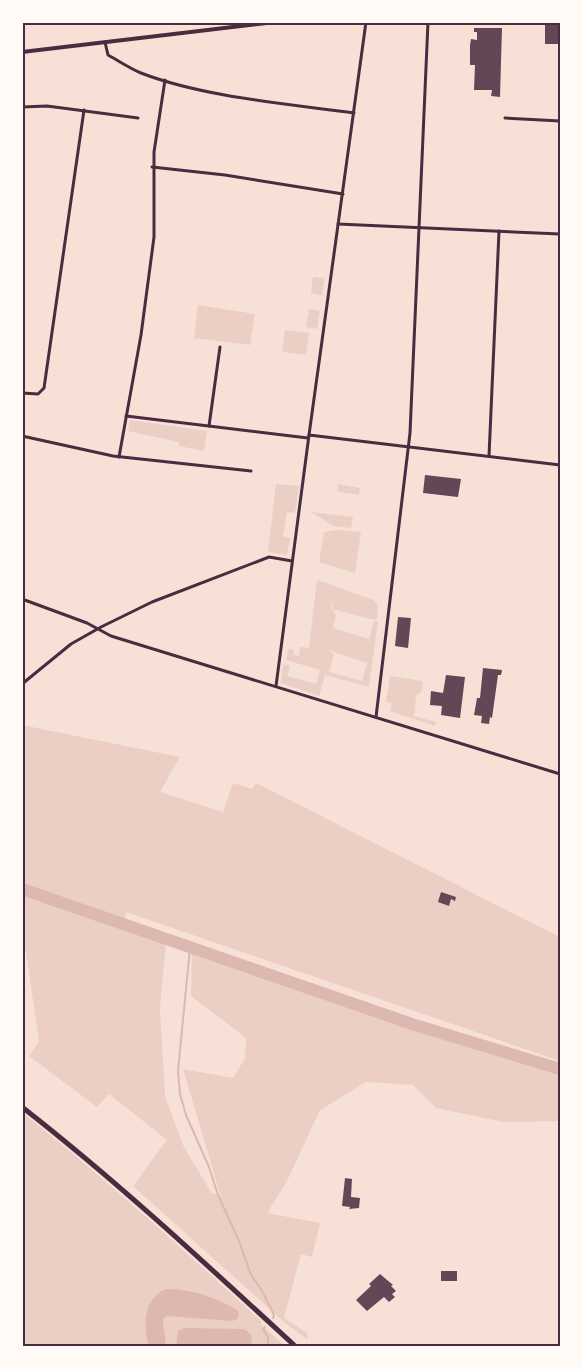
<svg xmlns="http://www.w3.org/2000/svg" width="583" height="1369" font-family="Montserrat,sans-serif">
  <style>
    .green { fill: #ebcfc5; fill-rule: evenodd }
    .water { fill: #dcb8b0 }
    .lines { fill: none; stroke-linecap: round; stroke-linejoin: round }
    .stream { stroke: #dcb8b0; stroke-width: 2 }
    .river { stroke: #dcb8b0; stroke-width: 12 }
    .building { fill: #644757 }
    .minor { stroke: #4a2c40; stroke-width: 3 }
    .tertiary { stroke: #4a2c40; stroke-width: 4 }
    .trunk { stroke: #4a2c40; stroke-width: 5 }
    .neatline { fill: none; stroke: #4a2c40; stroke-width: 2 }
  </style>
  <rect width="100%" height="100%" fill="#f7e1d7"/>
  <!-- green -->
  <g class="green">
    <polygon points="313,277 325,278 322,295 311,293"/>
    <polygon points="198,305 255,314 250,345 194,338"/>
    <polygon points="309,309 320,311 317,329 306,327"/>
    <polygon points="285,330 309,333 306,355 282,352"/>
    <polygon points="130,420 207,431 204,451 179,446 179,442 128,431"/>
    <polygon points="276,484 299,486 295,513 287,512 283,536 290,538 287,555 268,552"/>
    <polygon points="338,484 360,488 359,495 338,492"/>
    <polygon points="311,512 353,517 351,528 334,526"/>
    <polygon points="336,530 361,532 355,573 319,562 324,532"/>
    <path d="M317,580L374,600L378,606L377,618L374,620L332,609L335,595L331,608L336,615L333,628L369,639L374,621H378L369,687L325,675L319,696L281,683L283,665H290L287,676L316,684L320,670L286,660L288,649L294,650L293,655L299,656L300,647L309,648ZM327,650L367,663L362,681L329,672L334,654Z"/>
    <polygon points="390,676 423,681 422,691 416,696 414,716 436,722 435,726 390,711 392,703 386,702"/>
    <polygon points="22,725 180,757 160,792 223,812 233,783 252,789 256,783 560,937 560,1061 126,912 124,928 166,942 160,1008 165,1096 183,1145 212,1194 220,1194 183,1069 233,1078 245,1058 246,1038 191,996 192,949 560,1075 560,1121 503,1122 436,1108 413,1085 366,1082 320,1110 287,1181 267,1213 320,1223 312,1257 301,1254 284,1318 307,1333 308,1340 285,1323 133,1186 167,1140 109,1094 97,1107 29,1056 39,1042 26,952 22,950"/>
    <path d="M22,1112C105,1179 184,1250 262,1322L261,1324L285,1346H23Z"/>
  </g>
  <!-- water -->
  <g class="water">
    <path d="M166,1289C191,1289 217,1297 238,1311L239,1315L236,1320L231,1321L167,1316L164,1318L163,1322L166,1346H149C143,1327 143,1298 166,1289Z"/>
    <polygon points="184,1328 244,1329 251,1334 252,1346 176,1346 178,1331"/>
  </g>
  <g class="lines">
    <!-- stream -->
    <g class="stream">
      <polyline points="190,948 178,1071 180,1094 186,1115 209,1167 218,1195 239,1241 251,1275 261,1289 274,1315 273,1318"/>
      <polyline points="265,1327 263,1329 268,1337 268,1346"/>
    </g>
    <!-- river -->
    <polyline class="river" points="22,889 415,1025 560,1069"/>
  </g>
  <!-- building -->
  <g class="building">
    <polygon points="545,22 559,22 558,44 545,44"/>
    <polygon points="474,28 502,28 500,97 491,96 492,90 474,90 475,65 470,65 470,45 471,39 477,40 477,32 474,32"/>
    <polygon points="425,475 461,479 458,497 423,493"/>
    <polygon points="398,617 411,618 408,648 395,646"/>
    <polygon points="483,668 502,670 501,675 498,675 492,718 490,717 489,724 481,723 482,716 474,715 477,698 480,698"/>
    <polygon points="446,675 465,677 460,718 441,715 442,706 430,705 431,691 443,693"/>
    <polygon points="441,892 456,897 455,901 451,899 449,906 438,902"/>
    <polygon points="345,1178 352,1179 351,1197 360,1198 359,1208 349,1209 350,1207 342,1206"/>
    <rect x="441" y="1271" width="16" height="10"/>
    <polygon points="380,1274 393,1285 391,1286 396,1291 392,1294 395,1297 389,1302 384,1297 367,1311 356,1300 371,1286 369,1284"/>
  </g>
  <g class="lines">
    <!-- minor -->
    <g class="minor">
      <path d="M105,42L108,55C119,61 129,68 141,73C203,97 288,104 354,113"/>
      <polyline points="22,107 47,106 138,118"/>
      <polyline points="505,118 560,121"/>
      <polyline points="152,167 225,175 343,194"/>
      <polyline points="338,224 560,234"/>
      <polyline points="22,393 38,394 44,388 84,110"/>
      <polyline points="126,416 308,438"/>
      <polyline points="209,426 220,347"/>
      <polyline points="309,435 560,465"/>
      <polyline points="22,436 113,456 251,471"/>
      <polyline points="489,456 499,231"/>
      <polyline points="119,457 141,335 154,237 154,152 165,80"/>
      <polyline points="22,599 87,623 111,636 560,774"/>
      <polyline points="22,684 71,644 101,627 152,602 269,557 292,561"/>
      <polyline points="276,686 309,435 366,22"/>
      <polyline points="376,717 410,433 428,22"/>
    </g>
    <!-- tertiary -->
    <polyline class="tertiary" points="22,52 275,22"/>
    <!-- trunk -->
    <path class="trunk" d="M22,1107C118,1182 206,1264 295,1346"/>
  </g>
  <!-- border -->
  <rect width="583" height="1369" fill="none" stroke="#fffaf5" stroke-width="48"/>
  <rect x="24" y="24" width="535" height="1321" class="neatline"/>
</svg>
